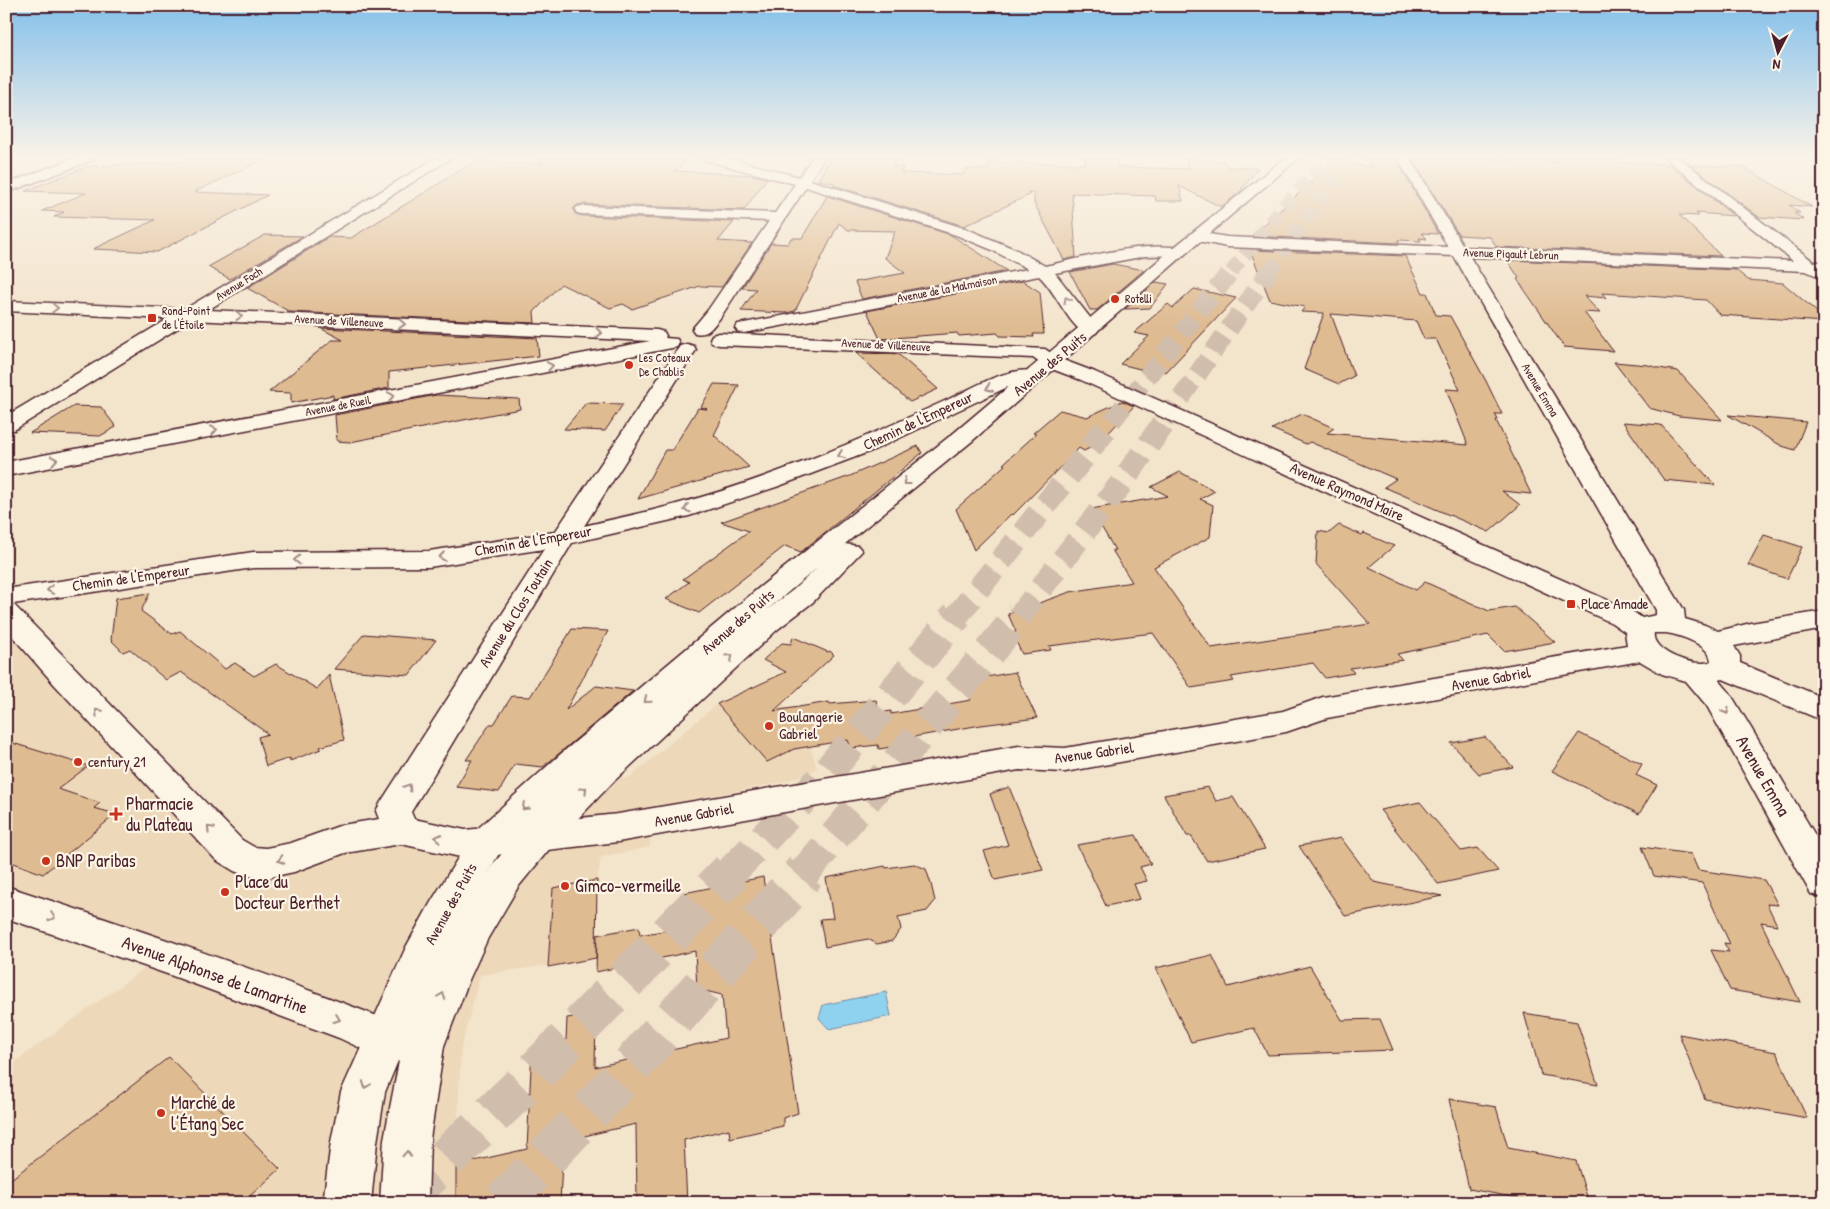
<svg xmlns="http://www.w3.org/2000/svg" width="1830" height="1209" font-family="'Patrick Hand',sans-serif">
  <style>
    .built { fill: #edd8ba }
    .water { fill: #8fd2f0; stroke: #738aa1 }
    .building { fill: #dfbb91; stroke: #4a1f2b }
    .lines { fill: none; stroke-linecap: round; stroke-linejoin: round }
    .motorway-tunnel-far4 { stroke: #d1bdac; stroke-width: 14; stroke-dasharray: 14 7; stroke-linecap: butt }
    .motorway-tunnel-far3 { stroke: #d1bdac; stroke-width: 19; stroke-dasharray: 19 9; stroke-linecap: butt }
    .motorway-tunnel-far2 { stroke: #d1bdac; stroke-width: 24; stroke-dasharray: 24 12; stroke-linecap: butt }
    .motorway-tunnel-far1 { stroke: #d1bdac; stroke-width: 32; stroke-dasharray: 32 16; stroke-linecap: butt }
    .motorway-tunnel { stroke: #d1bdac; stroke-width: 42; stroke-dasharray: 42 21; stroke-linecap: butt }
    .minor-casing { stroke: #4a1f2b; stroke-width: 3 }
    .tertiary-casing { stroke: #4a1f2b; stroke-width: 3 }
    .minor { fill: #fcf5e5; fill-rule: evenodd }
    .tertiary { fill: #fcf5e5; fill-rule: evenodd }
    .oneway { stroke: #a38a88 }
    .poi-dot { fill: #c8321e; stroke: #fcf5e5; stroke-width: 2 }
    .labels { text-anchor: middle; stroke-width: 4.5; stroke-linejoin: round; paint-order: stroke }
    .far-street-label { font-size: 12px; fill: #4a1f2b; stroke: #fcf5e5 }
    .far-poi-label { font-size: 12px; fill: #4a1f2b; stroke: #fcf5e5; text-anchor: start }
    .street-label { font-size: 15px; fill: #4a1f2b; stroke: #fcf5e5 }
    .poi-label { font-size: 15px; fill: #4a1f2b; stroke: #fcf5e5; text-anchor: start }
    .near-street-label { font-size: 18px; fill: #4a1f2b; stroke: #fcf5e5 }
    .near-poi-label { font-size: 18px; fill: #4a1f2b; stroke: #fcf5e5; text-anchor: start }
  </style>
  <rect width="100%" height="100%" fill="#f3e4cc"/>
  <filter id="ink" filterUnits="userSpaceOnUse"><feTurbulence type="fractalNoise" baseFrequency=".02" numOctaves="2"/><feDisplacementMap in="SourceGraphic" scale="10" xChannelSelector="R" yChannelSelector="G"/><feConvolveMatrix kernelMatrix="1 2 1 2 8 2 1 2 1" color-interpolation-filters="sRGB"/></filter>
  <g filter="url(#ink)">
    <!-- built -->
    <polygon class="built" points="20,626 247,861 342,839 465,844 557,778 629,778 717,704 752,688 770,690 798,720 809,742 817,769 784,782 650,808 650,847 601,857 597,880 596,958 480,975 461,1048 456,1164 524,1150 522,1203 6,1203 6,1068 163,955 6,902 6,634"/>
    <!-- water -->
    <polygon class="water" points="886,992 891,1016 829,1029 819,1018 823,1005"/>
    <!-- building -->
    <g class="building">
      <polygon points="225,157 269,157 194,192 268,195 157,252 93,249 155,220 54,217 64,212 42,211 86,193 25,191 89,166 164,163 168,162"/>
      <polygon points="538,157 634,157 632,158 686,160 675,171 752,175 767,178 744,210 582,204 577,205 573,209 575,214 582,216 734,222 718,241 752,243 722,287 700,286 632,309 623,304 610,308 561,284 534,312 535,323 290,312 247,288 329,237 351,238 474,162 542,164"/>
      <polygon points="831,157 897,157 893,167 903,167 901,173 963,175 965,169 988,169 990,162 1085,164 1085,157 1116,157 1118,167 1189,169 1186,160 1224,161 1227,167 1258,168 1239,193 1221,207 1179,186 1183,201 1156,201 1155,196 1072,193 1076,257 1064,260 1034,203 1034,192 1030,194 1028,191 1029,195 964,226 833,185 834,183 818,180"/>
      <polygon points="1364,157 1395,157 1438,234 1422,233 1427,239 1419,238 1421,241 1398,240 1399,243 1252,236 1333,162 1372,167"/>
      <polygon points="1411,157 1487,157 1490,160 1558,162 1554,157 1586,157 1613,158 1617,162 1669,164 1734,216 1696,213 1699,216 1679,215 1721,256 1497,247 1490,237 1459,235"/>
      <polygon points="1691,165 1743,167 1812,207 1789,205 1800,213 1794,213 1804,220 1759,217"/>
      <polygon points="827,196 951,235 1007,271 862,299 855,282 905,273 885,258 895,231 848,230 839,223 795,311 786,313 741,311 756,289 742,288 771,243 788,244 791,238 802,238"/>
      <polygon points="265,235 303,236 230,279 208,267"/>
      <polygon points="1250,250 1405,256 1423,293 1427,293 1436,315 1450,316 1486,381 1502,414 1495,414 1498,420 1496,420 1531,494 1502,491 1520,505 1489,532 1384,487 1396,479 1310,442 1306,444 1272,429 1302,414 1334,428 1327,433 1468,445 1446,389 1460,390 1436,339 1424,339 1416,321 1331,314 1354,376 1339,384 1304,369 1324,313 1301,312 1305,307 1270,300"/>
      <polygon points="1507,260 1736,270 1748,280 1783,283 1824,318 1824,322 1720,315 1706,300 1602,293 1606,298 1584,296 1600,313 1584,312 1613,351 1564,347 1517,279 1519,278"/>
      <polygon points="1113,264 1144,270 1097,310 1090,310 1070,272"/>
      <polygon points="1023,281 1040,292 1044,334 1033,334 1034,337 1000,336 997,333 959,336 957,333 880,339 867,311"/>
      <polygon points="1156,282 1168,284 1150,308 1125,309"/>
      <polygon points="1194,289 1236,298 1166,372 1153,366 1148,371 1120,364 1149,336 1134,333 1168,304 1173,308"/>
      <polygon points="320,328 537,338 539,356 389,372 389,388 333,399 333,395 291,403 291,393 269,392 332,340 343,340"/>
      <polygon points="856,353 898,354 938,389 910,402"/>
      <polygon points="1614,362 1648,365 1659,368 1678,371 1722,420 1679,416 1649,408"/>
      <polygon points="714,384 739,385 714,435 749,467 638,499 665,450 672,450 698,408 707,409 701,407"/>
      <polygon points="436,395 519,399 520,409 350,442 337,441 335,415"/>
      <polygon points="1122,401 1134,406 1098,444 1084,451 1079,448 1013,515 1011,514 974,550 956,509 1005,465 1003,464 1036,434 1033,433 1060,410 1087,417"/>
      <polygon points="586,403 623,404 605,431 564,429"/>
      <polygon points="74,406 101,407 116,427 100,436 30,433"/>
      <polygon points="1728,415 1806,422 1795,450 1782,446"/>
      <polygon points="1623,422 1661,425 1715,485 1664,480"/>
      <polygon points="918,446 922,453 801,552 785,546 699,613 666,599 689,582 683,579 749,531 721,522 850,476"/>
      <polygon points="1180,472 1215,491 1200,499 1213,505 1210,537 1154,567 1211,648 1370,624 1316,564 1318,531 1329,533 1339,525 1362,535 1364,533 1394,546 1369,567 1416,590 1425,582 1489,611 1515,607 1555,642 1504,651 1488,635 1397,654 1403,660 1350,668 1354,673 1325,678 1313,663 1231,677 1234,681 1191,688 1153,633 1049,646 1051,650 1022,654 1012,633 1016,632 1008,614 1070,592 1132,582 1112,550 1115,550 1091,509 1168,496 1151,487"/>
      <polygon points="1764,535 1802,547 1787,579 1748,565"/>
      <polygon points="150,593 141,611 172,634 180,631 225,669 235,663 254,676 276,664 317,689 329,675 344,740 320,747 321,749 290,761 290,758 266,766 258,737 268,734 181,672 166,680 130,649 123,652 111,640 116,598"/>
      <polygon points="572,629 608,631 566,710 596,686 633,691 543,767 515,764 499,792 456,787 472,760 466,760 490,724 494,724 512,696 530,697"/>
      <polygon points="364,634 436,640 409,675 334,669"/>
      <polygon points="793,637 828,652 830,651 834,655 774,711 829,702 830,704 876,700 879,713 891,711 891,714 971,700 964,681 1015,672 1037,718 981,725 913,737 915,743 879,749 878,745 851,748 848,740 794,749 767,762 717,704 786,672 763,660 782,643 791,644"/>
      <polygon points="1579,733 1642,764 1636,775 1657,785 1639,814 1552,771"/>
      <polygon points="1485,737 1513,767 1479,774 1451,743"/>
      <polygon points="6,741 88,766 58,789 100,803 94,808 116,814 43,874 6,860"/>
      <polygon points="1009,787 1043,870 995,880 984,851 1008,845 990,794"/>
      <polygon points="1208,787 1216,801 1233,797 1265,849 1207,861 1191,836 1187,836 1164,795"/>
      <polygon points="1420,802 1461,851 1478,848 1498,871 1438,884 1380,810"/>
      <polygon points="1136,835 1151,864 1140,867 1147,881 1134,884 1140,899 1106,906 1077,845"/>
      <polygon points="1341,838 1374,882 1442,896 1345,916 1299,846"/>
      <polygon points="1642,847 1691,854 1698,870 1764,880 1778,905 1767,904 1777,925 1761,922 1800,1002 1730,990 1711,950 1729,952 1724,943 1730,944 1702,883 1654,876"/>
      <polygon points="914,864 926,869 931,884 935,901 927,911 898,917 901,929 892,941 877,944 868,939 825,947 820,919 833,918 826,878 885,866 886,868"/>
      <polygon points="763,877 798,1113 783,1118 783,1126 730,1138 729,1129 684,1140 687,1203 637,1203 636,1124 563,1141 560,1203 456,1203 456,1165 527,1149 532,1048 566,1040 567,1018 596,1014 595,1067 726,1038 722,995 697,989 695,951 596,972 597,935 639,927 640,935 685,927 684,893"/>
      <polygon points="597,880 596,958 548,967 553,888"/>
      <polygon points="1212,955 1228,987 1310,966 1342,1020 1380,1019 1393,1050 1268,1055 1254,1028 1191,1042 1156,968"/>
      <polygon points="1524,1013 1577,1022 1598,1085 1541,1075"/>
      <polygon points="1679,1034 1776,1052 1807,1118 1705,1099"/>
      <polygon points="169,1057 280,1169 242,1203 6,1203 6,1183"/>
      <polygon points="1449,1099 1496,1107 1508,1148 1576,1161 1589,1203 1545,1203 1469,1189"/>
    </g>
    <g class="lines">
      <!-- motorway-tunnel-far4 -->
      <g class="motorway-tunnel-far4">
        <polyline points="1231,272 1281,209 1331,157"/>
        <polyline points="1269,272 1347,160"/>
      </g>
      <!-- motorway-tunnel-far3 -->
      <g class="motorway-tunnel-far3">
        <polyline points="1112,421 1232,270"/>
        <polyline points="1165,421 1270,270"/>
      </g>
      <!-- motorway-tunnel-far2 -->
      <g class="motorway-tunnel-far2">
        <polyline points="956,617 1113,420"/>
        <polyline points="1019,617 1120,485 1166,420"/>
      </g>
      <!-- motorway-tunnel-far1 -->
      <g class="motorway-tunnel-far1">
        <polyline points="730,873 821,780 957,615"/>
        <polyline points="804,873 1020,615"/>
      </g>
      <!-- motorway-tunnel -->
      <g class="motorway-tunnel">
        <polyline points="401,1202 523,1085 731,872"/>
        <polyline points="503,1203 609,1091 805,872"/>
      </g>
      <!-- minor casing -->
      <g class="minor-casing">
        <g id="minor">
          <polygon points="77,157 95,157 93,160 6,193 6,184"/>
          <polygon points="438,157 453,157 208,310 657,330 664,332 666,336 665,338 677,339 679,343 677,347 6,476 6,462 650,341 191,320 14,430 6,431 6,416 168,319 6,311 6,301 185,309"/>
          <path d="M702,157H724L799,177L813,157H825L810,180L967,229L1017,250L1045,266C1082,258 1147,240 1184,249L1186,252L1184,255L1146,256L1055,273L1099,329L1096,333C1092,334 1089,335 1085,333C1069,326 1055,290 1039,276L744,333L738,332L735,328L738,324L744,323L1028,269L990,249L956,235L806,187L720,318C712,327 708,336 695,333L692,329L708,310L769,221L582,214L577,213L575,210L577,207L582,206L775,213L795,184L704,160Z"/>
          <path d="M1397,157H1409L1464,247L1793,261L1664,157H1678L1814,262H1824V272L1815,275L1806,271L1470,257L1684,610L1685,619L1705,625L1718,631L1751,623L1824,611V629L1734,646L1740,656V663L1824,698V721L1723,679L1719,680L1730,693L1824,850V898L1811,894L1707,706L1686,681L1662,674L1640,661L1327,718L1286,732L1065,772L1019,770L618,842L538,851L465,858L401,844L345,853L294,872L266,878L247,876L234,871L216,860L54,684L6,629V589L253,552L429,551L555,532L680,346L687,344L694,346L696,350L584,526C613,519 643,513 673,505C768,480 860,440 949,399C977,386 1010,364 1042,372L1045,376L1042,380L1014,384L874,450L779,486L689,516L572,543L411,812L414,819L465,830L618,814L1019,746L1065,748L1283,711L1323,697L1627,645L1625,632L1612,623L1081,380L1044,366L1033,358L719,345L712,343L710,339L712,335L719,333L1045,349L1058,358L1095,372L1632,611L1642,618L1656,615V610L1454,256L1227,247L1193,240L1190,237L1193,234L1198,232L1227,237L1448,247ZM544,549L381,802L376,811L379,819L342,825L291,843L266,848L254,847L242,840L13,604L253,568L429,567ZM1666,633C1679,635 1710,644 1711,661C1697,669 1650,652 1654,633Z"/>
          <path d="M6,886C134,928 260,971 385,1019C396,1023 407,1024 418,1028L424,1042L418,1056L403,1062L384,1059L339,1038L170,975L6,918Z"/>
        </g>
      </g>
      <!-- tertiary casing -->
      <g class="tertiary-casing">
        <path id="tertiary" d="M1286,157H1300L1184,255L971,442L845,544L858,546L862,551L813,602L778,629L613,782L551,847L518,887L488,938L469,980L444,1046L430,1139L428,1203H380L384,1139L400,1056L385,1092L377,1142L371,1203H323L331,1142L341,1092L406,947L431,902L474,832L563,752L760,587L955,432L1172,249ZM817,568L793,590L767,610ZM524,829L492,865L488,872L500,852Z"/>
      </g>
      <!-- minor -->
      <use href="#minor" class="minor"/>
      <!-- tertiary -->
      <use href="#tertiary" class="tertiary"/>
    </g>
    <!-- one-way arrows -->
    <defs><path id="oneway-chevron" d="M-2-3.5L2.5 0L-2 3.5" fill="none" stroke-width="1.6" stroke-linecap="round" stroke-linejoin="round" transform="scale(1.25)"/></defs>
    <g class="oneway">
      <use href="#oneway-chevron" transform="translate(1067 300) rotate(-119)"/>
      <use href="#oneway-chevron" transform="translate(55 308) rotate(2)"/>
      <use href="#oneway-chevron" transform="translate(239 316) rotate(3)"/>
      <use href="#oneway-chevron" transform="translate(402 324) rotate(3)"/>
      <use href="#oneway-chevron" transform="translate(599 333) rotate(2)"/>
      <use href="#oneway-chevron" transform="translate(550 366) rotate(-11)"/>
      <use href="#oneway-chevron" transform="translate(989 388) rotate(155)"/>
      <use href="#oneway-chevron" transform="translate(391 396) rotate(-11)"/>
      <use href="#oneway-chevron" transform="translate(214 430) rotate(-11)"/>
      <use href="#oneway-chevron" transform="translate(841 455) rotate(159)"/>
      <use href="#oneway-chevron" transform="translate(54 460) rotate(-11)"/>
      <use href="#oneway-chevron" transform="translate(906 482) rotate(142)"/>
      <use href="#oneway-chevron" transform="translate(687 509) rotate(162)"/>
      <use href="#oneway-chevron" transform="translate(442 557) rotate(171)"/>
      <use href="#oneway-chevron" transform="translate(297 560) rotate(179)"/>
      <use href="#oneway-chevron" transform="translate(50 590) rotate(172)"/>
      <use href="#oneway-chevron" transform="translate(730 657) rotate(-42)"/>
      <use href="#oneway-chevron" transform="translate(647 700) rotate(140)"/>
      <use href="#oneway-chevron" transform="translate(1726 711) rotate(60)"/>
      <use href="#oneway-chevron" transform="translate(98 712) rotate(-134)"/>
      <use href="#oneway-chevron" transform="translate(408 787) rotate(-58)"/>
      <use href="#oneway-chevron" transform="translate(584 790) rotate(-46)"/>
      <use href="#oneway-chevron" transform="translate(525 807) rotate(137)"/>
      <use href="#oneway-chevron" transform="translate(210 829) rotate(-134)"/>
      <use href="#oneway-chevron" transform="translate(438 838) rotate(-168)"/>
      <use href="#oneway-chevron" transform="translate(281 860) rotate(166)"/>
      <use href="#oneway-chevron" transform="translate(52 917) rotate(19)"/>
      <use href="#oneway-chevron" transform="translate(442 996) rotate(-69)"/>
      <use href="#oneway-chevron" transform="translate(337 1019) rotate(20)"/>
      <use href="#oneway-chevron" transform="translate(366 1085) rotate(111)"/>
      <use href="#oneway-chevron" transform="translate(407 1154) rotate(-87)"/>
    </g>
  </g>
  <!-- sky -->
  <linearGradient id="sky" x2="0" y2="1"><stop stop-color="#84c0eb"/><stop offset="0.48" stop-color="#faf3e8"/><stop offset="1" stop-color="#faf3e8" stop-opacity="0"/></linearGradient>
  <rect width="1830" height="326" fill="url(#sky)"/>
  <!-- markers -->
  <g class="poi-dot">
    <circle cx="1115" cy="299" r="5"/>
    <rect x="147" y="313" width="10" height="10" rx="2.5"/>
    <circle cx="629" cy="365" r="5"/>
    <rect x="1566" y="599" width="10" height="10" rx="2.5"/>
    <circle cx="769" cy="726" r="5"/>
    <circle cx="78" cy="762" r="5"/>
    <path d="M113.5 806.5h5v5h5v5h-5v5h-5v-5h-5v-5h5z"/>
    <circle cx="46" cy="861" r="5"/>
    <circle cx="565" cy="886" r="5"/>
    <circle cx="225" cy="892" r="5"/>
    <circle cx="161" cy="1113" r="5"/>
  </g>
  <g class="labels">
    <!-- far-street labels -->
    <g class="far-street-label">
      <text transform="translate(1511 254) rotate(2)" y="4">Avenue Pigault Lebrun</text>
      <text transform="translate(239 284) rotate(-32)" y="4">Avenue Foch</text>
      <text transform="translate(947 289) rotate(-11)" y="4">Avenue de la Malmaison</text>
      <text transform="translate(339 321) rotate(3)" y="4">Avenue de Villeneuve</text>
      <text transform="translate(886 345) rotate(3)" y="4">Avenue de Villeneuve</text>
      <text transform="translate(1540 390) rotate(59)" y="4">Avenue Emma</text>
      <text transform="translate(338 406) rotate(-11)" y="4">Avenue de Rueil</text>
    </g>
    <!-- far-poi labels -->
    <g class="far-poi-label">
      <text x="1125" y="303">Rotelli</text>
      <text x="162" y="315">Rond-Point<tspan x="162" dy="14">de l'Étoile</tspan></text>
      <text x="639" y="362">Les Coteaux<tspan x="639" dy="14">De Chablis</tspan></text>
    </g>
    <!-- street labels -->
    <g class="street-label">
      <text transform="translate(1050 364) rotate(-40)" y="5">Avenue des Puits</text>
      <text transform="translate(918 421) rotate(-25)" y="5">Chemin de l'Empereur</text>
      <text transform="translate(1347 492) rotate(24)" y="5">Avenue Raymond Maire</text>
      <text transform="translate(533 541) rotate(-10)" y="5">Chemin de l'Empereur</text>
      <text transform="translate(131 578) rotate(-8)" y="5">Chemin de l'Empereur</text>
      <text transform="translate(516 613) rotate(-58)" y="5">Avenue du Clos Toutain</text>
      <text transform="translate(738 622) rotate(-41)" y="5">Avenue des Puits</text>
      <text transform="translate(1491 679) rotate(-10)" y="5">Avenue Gabriel</text>
      <text transform="translate(1094 753) rotate(-8)" y="5">Avenue Gabriel</text>
      <text transform="translate(694 815) rotate(-10)" y="5">Avenue Gabriel</text>
      <text transform="translate(451 904) rotate(-61)" y="5">Avenue des Puits</text>
    </g>
    <!-- poi labels -->
    <g class="poi-label">
      <text x="1581" y="609">Place Amade</text>
      <text x="779" y="722">Boulangerie<tspan x="779" dy="17">Gabriel</tspan></text>
      <text x="88" y="767">century 21</text>
    </g>
    <!-- near-street labels -->
    <g class="near-street-label">
      <text transform="translate(1763 776) rotate(60)" y="6">Avenue Emma</text>
      <text transform="translate(215 975) rotate(20)" y="6">Avenue Alphonse de Lamartine</text>
    </g>
    <!-- near-poi labels -->
    <g class="near-poi-label">
      <text x="126" y="810">Pharmacie<tspan x="126" dy="21">du Plateau</tspan></text>
      <text x="56" y="867">BNP Paribas</text>
      <text x="235" y="888">Place du<tspan x="235" dy="21">Docteur Berthet</tspan></text>
      <text x="575" y="892">Gimco-vermeille</text>
      <text x="171" y="1109">Marché de<tspan x="171" dy="21">l’Étang Sec</tspan></text>
    </g>
  </g>
  <!-- margin -->
  <rect width="1830" height="1209" fill="none" stroke="#fcf5e5" stroke-width="25"/>
  <rect x="12" y="12" width="1805" height="1184" fill="none" stroke="#4a1f2b" stroke-width="2" filter="url(#ink)"/>
  <!-- north arrow -->
  <g transform="translate(1778 52) rotate(186)" stroke="#fcf5e5" stroke-width="4" paint-order="stroke">
  <path d="M0-4L9 19L0 12L-9 19Z" fill="#4a1f2b"/>
  <text y="-8" font-size="14" font-weight="bold" text-anchor="middle" fill="#4a1f2b">N</text>
  </g>
</svg>
